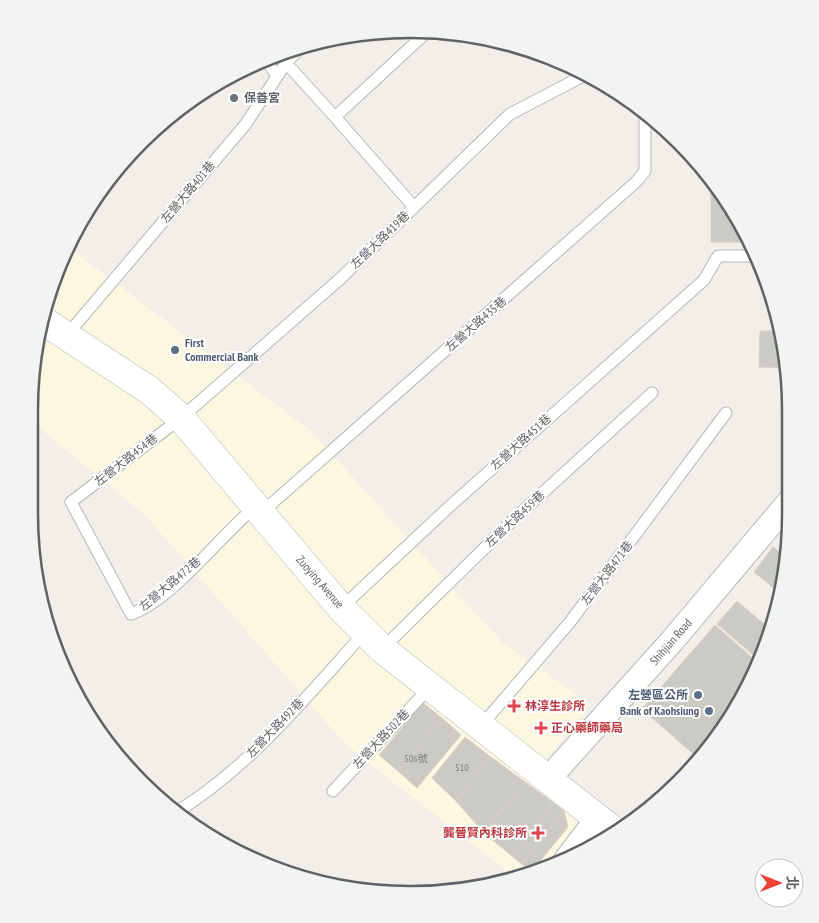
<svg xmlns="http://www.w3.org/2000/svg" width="819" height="923" font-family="'PT Sans Narrow','Noto Sans TC',sans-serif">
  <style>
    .commercial { fill: #fef7e0 }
    .building { fill: #cccac5; stroke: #d6d1c6 }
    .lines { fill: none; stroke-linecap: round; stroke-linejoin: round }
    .lane-casing { stroke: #b5b8bc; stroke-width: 13 }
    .street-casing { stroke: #b5b8bc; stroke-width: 26 }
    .secondary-casing { stroke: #b6babf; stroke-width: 29 }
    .lane { stroke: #fff; stroke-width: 11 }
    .street { stroke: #fff; stroke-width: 24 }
    .secondary { stroke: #fff; stroke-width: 28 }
    .worship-dot { fill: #6b7280; stroke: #fff; stroke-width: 2 }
    .service-dot { fill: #5c6f8a; stroke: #fff; stroke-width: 2 }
    .health-dot { fill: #e0444e; stroke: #fff; stroke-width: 2 }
    .labels { text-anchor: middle; stroke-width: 4; stroke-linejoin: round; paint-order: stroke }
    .number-label { font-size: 10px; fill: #7a7d7f }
    .worship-label { font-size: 12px; font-weight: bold; fill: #5b616d; stroke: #fff; text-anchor: start }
    .street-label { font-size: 12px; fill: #5f6368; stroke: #fff }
    .service-label { font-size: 12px; font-weight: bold; fill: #4e5e75; stroke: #fff; text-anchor: end }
    .health-label { font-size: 12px; font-weight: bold; fill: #be3a42; stroke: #fff; text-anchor: start }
    .rim { fill: none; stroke: #5f6368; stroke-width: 2.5 }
  </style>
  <rect width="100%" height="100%" fill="#f1efe8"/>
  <!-- commercial -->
  <polygon class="commercial" points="69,248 310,430 501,641 591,705 531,778 599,841 578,855 516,878 347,746 144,514 32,422 36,336"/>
  <!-- building -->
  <g class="building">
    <polygon points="711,177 751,242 711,242"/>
    <polygon points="760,331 780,331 787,368 759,367"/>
    <polygon points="773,547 786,558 780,593 754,572"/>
    <polygon points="737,601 771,630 759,660 717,624"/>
    <polygon points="715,625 758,663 751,682 711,746 699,759 642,709"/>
    <polygon points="423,703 442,718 398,771 379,755"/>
    <polygon points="442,718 461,735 417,788 398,771"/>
    <polygon points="465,737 491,757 456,801 432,778"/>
    <polygon points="491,757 525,782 484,833 456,801"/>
    <polygon points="525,782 554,803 512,856 484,833"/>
    <polygon points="554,803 564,811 522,864 512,856"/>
    <polygon points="564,811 568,827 531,872 522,864"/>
  </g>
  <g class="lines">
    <!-- lane casing -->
    <g class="lane-casing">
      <g id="lane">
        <polyline points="265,59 277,76"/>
        <polyline points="286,63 335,117 428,31"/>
        <polyline points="335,117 414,207"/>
        <polyline points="67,335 245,125 286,63 304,44"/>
        <path d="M255,507C220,536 172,600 131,614L71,502L181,418L341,278L510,114L587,74"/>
        <polyline points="261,513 636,182 645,171 645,112"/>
        <polyline points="341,608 450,506 704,280 718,256 757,256"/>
        <polyline points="382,649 514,519 652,393"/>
        <polyline points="481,726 570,622 726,413"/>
        <polyline points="333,791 430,687"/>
        <path d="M175,813C250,767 307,696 365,632"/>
      </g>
    </g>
    <!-- street casing -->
    <g class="street-casing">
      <g id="street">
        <polyline points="549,778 672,641 789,502"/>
        <polyline points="566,860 598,818"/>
      </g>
    </g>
    <!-- secondary casing -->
    <g class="secondary-casing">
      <polyline id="secondary" points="42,320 149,390 181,418 341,608 382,649 614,831"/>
    </g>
    <!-- lane -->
    <use href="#lane" class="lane"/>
    <!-- street -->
    <use href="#street" class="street"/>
    <!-- secondary -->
    <use href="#secondary" class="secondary"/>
  </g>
  <!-- markers -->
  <circle class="worship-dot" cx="234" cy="98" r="5"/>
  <g class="service-dot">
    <circle cx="175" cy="350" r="5"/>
    <circle cx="698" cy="695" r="5"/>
    <circle cx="709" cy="711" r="5"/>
  </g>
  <g class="health-dot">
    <path d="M511.5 698.5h5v5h5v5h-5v5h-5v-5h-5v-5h5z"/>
    <path d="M538.5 720.5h5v5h5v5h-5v5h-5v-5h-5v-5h5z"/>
    <path d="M535.5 825.5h5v5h5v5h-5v5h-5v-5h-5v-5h5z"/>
  </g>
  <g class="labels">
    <!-- number labels -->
    <g class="number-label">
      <text x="416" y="762">506號</text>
      <text x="462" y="771">510</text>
    </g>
    <!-- worship labels -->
    <g class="worship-label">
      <text x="244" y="102">保善宮</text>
    </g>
    <!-- street labels -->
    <g class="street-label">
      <text transform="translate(188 192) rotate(-50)" y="4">左營大路401巷</text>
      <text transform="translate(380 240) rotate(-44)" y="4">左營大路419巷</text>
      <text transform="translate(476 324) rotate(-41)" y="4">左營大路435巷</text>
      <text transform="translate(521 442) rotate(-42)" y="4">左營大路451巷</text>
      <text transform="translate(126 460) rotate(-38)" y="4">左營大路454巷</text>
      <text transform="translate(515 519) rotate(-43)" y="4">左營大路459巷</text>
      <text transform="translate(607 573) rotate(-53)" y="4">左營大路471巷</text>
      <text transform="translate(320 582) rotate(49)" y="4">Zuoying Avenue</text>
      <text transform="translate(170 584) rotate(-40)" y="4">左營大路472巷</text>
      <text transform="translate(671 642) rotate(-49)" y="4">Shihjian Road</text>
      <text transform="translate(275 728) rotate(-46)" y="4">左營大路492巷</text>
      <text transform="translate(381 739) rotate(-47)" y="4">左營大路502巷</text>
    </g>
    <!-- service labels -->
    <g class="service-label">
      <text x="185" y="347" text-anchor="start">First<tspan x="185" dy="14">Commercial Bank</tspan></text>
      <text x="688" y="699">左營區公所</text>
      <text x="699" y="715">Bank of Kaohsiung</text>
    </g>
    <!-- health labels -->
    <g class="health-label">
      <text x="525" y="710">林淳生診所</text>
      <text x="551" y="732">正心藥師藥局</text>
      <text x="527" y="837" text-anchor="end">龔晉賢內科診所</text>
    </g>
  </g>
  <!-- crop -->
  <path d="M0 0H819V923H0ZM410 38H410A372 372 0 0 1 782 410V514A372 372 0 0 1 410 886H410A372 372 0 0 1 38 514V410A372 372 0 0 1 410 38Z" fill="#f2f3f3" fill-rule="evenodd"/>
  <path class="rim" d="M410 38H410A372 372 0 0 1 782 410V514A372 372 0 0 1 410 886H410A372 372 0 0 1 38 514V410A372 372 0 0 1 410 38Z"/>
  <!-- north arrow -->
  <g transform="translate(779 883) rotate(90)"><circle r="24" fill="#ffffff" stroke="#bfc1c3"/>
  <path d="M0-4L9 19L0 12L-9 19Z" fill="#ea4335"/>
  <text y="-8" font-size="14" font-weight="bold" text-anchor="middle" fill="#5f6368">北</text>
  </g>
</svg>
